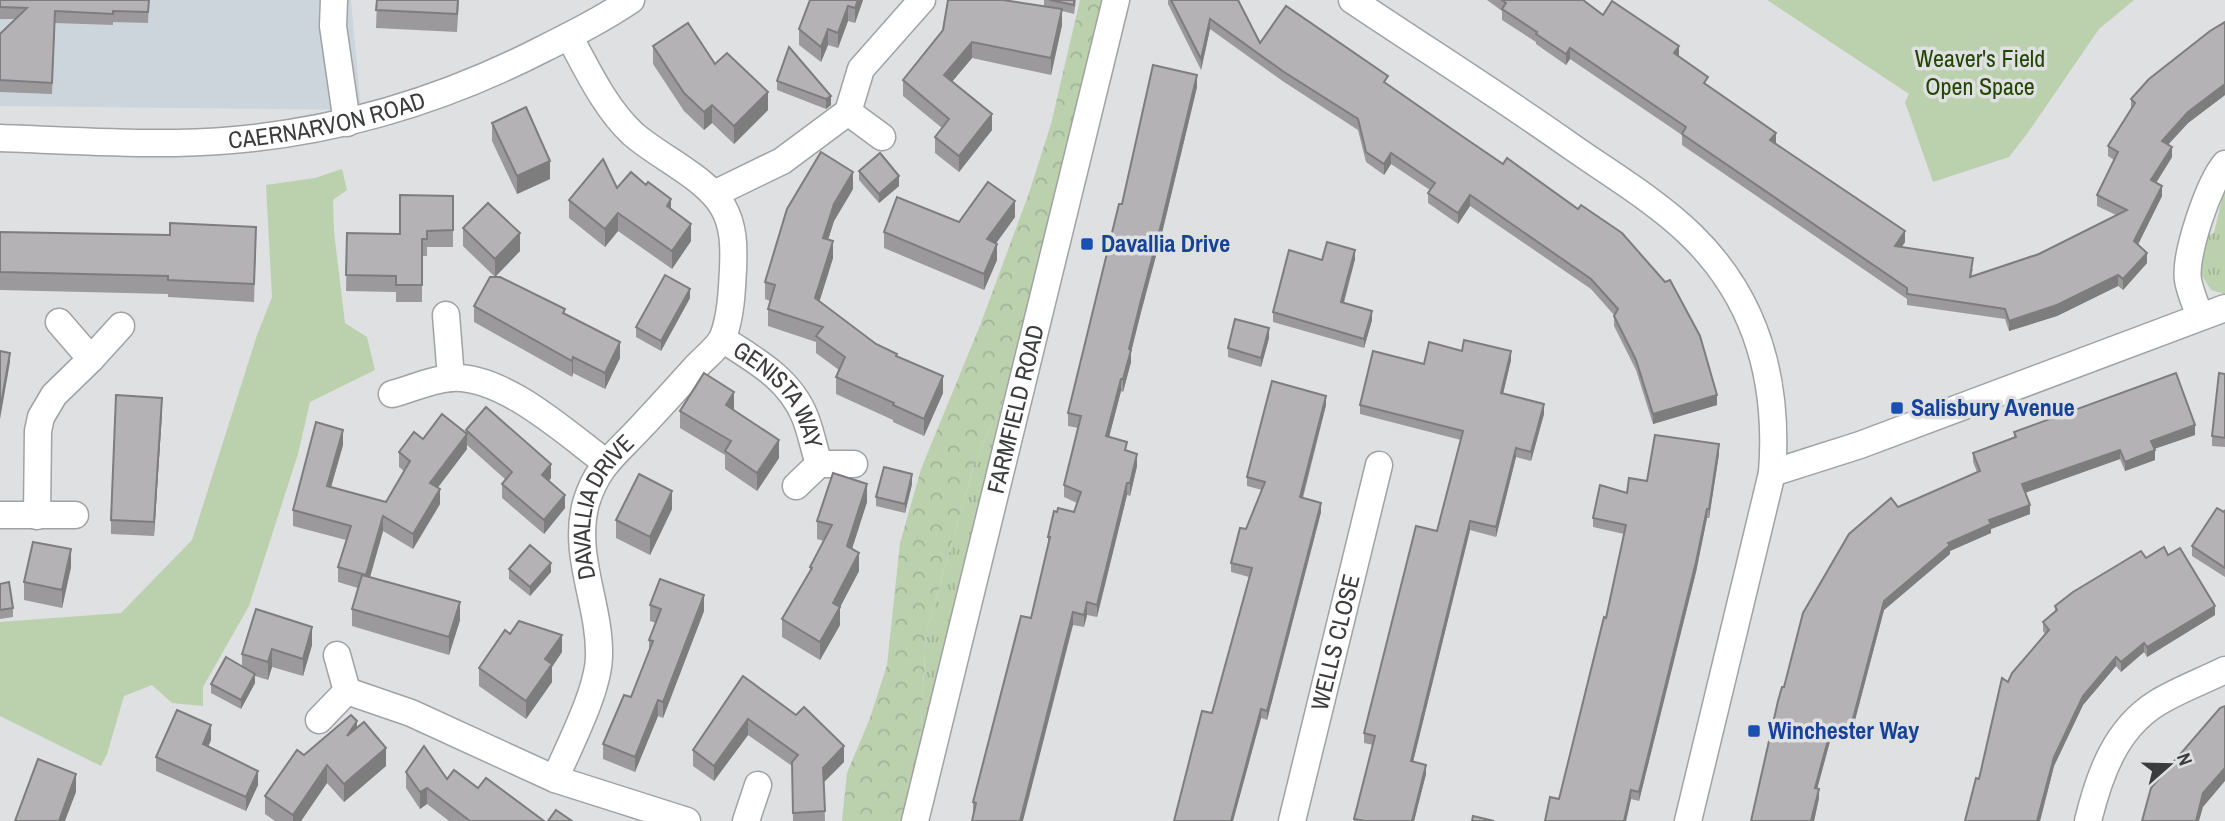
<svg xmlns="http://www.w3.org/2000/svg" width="2225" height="821" font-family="'Archivo Narrow',sans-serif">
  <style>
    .built { fill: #cdd5dc }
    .grass { fill: url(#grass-tufts) }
    .forest { fill: url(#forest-crowns) }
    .park { fill: #bbd1ae }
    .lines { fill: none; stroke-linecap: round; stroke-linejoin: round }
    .street-casing { stroke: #a0a2a4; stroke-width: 29 }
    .street { stroke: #fff; stroke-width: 26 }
    .wall { fill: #9b999b }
    .shaded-wall { fill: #7e7d7e }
    .building { fill: #b4b2b4; stroke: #7e7d7e; stroke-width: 2 }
    .transit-dot { fill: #1a4fb4; stroke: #dee0e2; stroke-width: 2.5 }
    .labels { text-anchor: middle; stroke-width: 7; stroke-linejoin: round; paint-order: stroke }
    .park-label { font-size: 24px; fill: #244502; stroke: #dee0e2 }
    .street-label { font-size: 24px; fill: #3b3c3d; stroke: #dee0e2 }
    .transit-label { font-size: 24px; font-weight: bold; fill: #164399; stroke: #dee0e2; text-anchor: start }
  </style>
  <defs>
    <pattern id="grass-tufts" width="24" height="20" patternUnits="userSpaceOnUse" patternTransform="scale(1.75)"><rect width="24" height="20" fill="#bbd1ae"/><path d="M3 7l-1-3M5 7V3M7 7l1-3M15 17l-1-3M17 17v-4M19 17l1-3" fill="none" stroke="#a2b497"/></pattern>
    <pattern id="forest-crowns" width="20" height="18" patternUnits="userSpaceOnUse" patternTransform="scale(1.75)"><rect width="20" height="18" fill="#bbd1ae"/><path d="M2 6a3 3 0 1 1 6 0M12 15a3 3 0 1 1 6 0" fill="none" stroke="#a2b497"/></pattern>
  </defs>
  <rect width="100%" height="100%" fill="#dee0e2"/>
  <!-- built -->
  <polygon class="built" points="0,0 351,0 361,110 0,106"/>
  <!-- grass -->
  <g class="grass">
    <polygon points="2225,186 2225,294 2211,290 2201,274 2206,236 2214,233"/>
    <polygon points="1002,403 934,705 920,745 926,633 975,462"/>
  </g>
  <!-- forest -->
  <polygon class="forest" points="1080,0 1106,0 1033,313 1002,403 975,462 926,633 920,745 903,821 842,821 847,773 870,718 887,665 900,543 921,469 981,323 1029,193 1051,124"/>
  <!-- park -->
  <g class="park">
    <polygon points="1767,0 2134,0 2099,29 2027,134 2009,157 1933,182 1905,102 1909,94"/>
    <polygon points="342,169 347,190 333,200 334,232 345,323 367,337 375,370 310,402 298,454 249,606 203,687 203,706 172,703 152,685 124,696 107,754 101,766 0,716 0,622 121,613 192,540 257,335 272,297 266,185 315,178"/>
  </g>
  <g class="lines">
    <!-- street casing -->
    <g class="street-casing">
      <g id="street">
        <polyline points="334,0 333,26 347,123"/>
        <path d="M1352,0C1425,49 1500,96 1572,147C1612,175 1656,201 1691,235C1758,300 1779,383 1772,473L1688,821"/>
        <polyline points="848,112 882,137"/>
        <path id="s1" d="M0,138C58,140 117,144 176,143C305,141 428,108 543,49C573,34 603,19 631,0"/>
        <polyline points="714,194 782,161 848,112 861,69 922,0"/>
        <polyline points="446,315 451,378"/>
        <path d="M2200,317C2196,305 2190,292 2188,280C2184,255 2209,183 2225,164"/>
        <polyline points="59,322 91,359"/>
        <path id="s2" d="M722,339C755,360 790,379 805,417C811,432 814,449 819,464"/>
        <path d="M392,394C411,389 430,380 450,378C502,374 565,432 605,462"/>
        <polyline points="1772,473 1860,445 2225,308"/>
        <polyline points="796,486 819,464 854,464"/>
        <polyline points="0,515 75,515"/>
        <polyline points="37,516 38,431 41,417 54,395 91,359 121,326"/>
        <polyline points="347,691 411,713 555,779 687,821"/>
        <polyline points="319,720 347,691 337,655"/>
        <path id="s3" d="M555,779C569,746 599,690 599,655C600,604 572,555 586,503C597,466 616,454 641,427C659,408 677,388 695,368C703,359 718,348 723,337C731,316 732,290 733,269C734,247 734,226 723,207C707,178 659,157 633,134C605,108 587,69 569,36"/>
        <polyline points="746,821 758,785"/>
        <path id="s4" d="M915,821L1116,0"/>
        <path id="s5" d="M1292,821L1379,465"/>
        <path d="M2088,821C2099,776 2115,729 2157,703C2178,690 2203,681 2225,670"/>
      </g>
    </g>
    <!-- street -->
    <use href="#street" class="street"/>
  </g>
  <!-- wall -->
  <g class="wall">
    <polygon points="0,0 149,0 148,23 113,22 113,25 55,23 52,94 0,92 0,34 16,19 0,19"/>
    <polygon points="377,0 459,0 457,32 376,28"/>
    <polygon points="810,0 863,0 855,23 848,21 838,48 828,45 821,62 799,45 799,29"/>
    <polygon points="1044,0 1076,0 1074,14 1062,11 1062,25 1051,75 972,58 952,82 992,130 959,172 935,153 935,137 942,128 903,96 903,80 943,30 1044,6"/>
    <polygon points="1168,0 1238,0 1260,43 1388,84 1459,134 1717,405 1653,424 1636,370 1614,326 1614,315 1591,289 1470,206 1458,224 1428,203 1428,193 1430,190 1391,164 1384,175 1366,162 1358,130 1284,82 1210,29 1201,70 1168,4"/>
    <polygon points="1487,0 1583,0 1603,15 1679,57 1708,86 1776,144 1905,242 1902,247 1973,269 1971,277 2039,254 2116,215 2097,206 2097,195 2114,160 2108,156 2108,146 2131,110 2131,99 2225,22 2225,95 2188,123 2168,145 2172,157 2156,183 2162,196 2138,245 2147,263 2123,290 2118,286 2057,316 2009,331 2005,319 1907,305 1907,299 1682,145 1682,135 1570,59 1566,65 1536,44 1536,42 1502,20 1502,11"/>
    <polygon points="653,46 715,64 768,110 734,144 712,123 704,130 684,111 653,64"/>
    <polygon points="789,47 831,105 826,109 777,90 777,81"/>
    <polygon points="1197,87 1162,233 1140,316 1131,352 1131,362 1123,392 1121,391 1109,437 1127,451 1137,466 1130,496 1127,495 1097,617 1087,615 1084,627 1073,625 973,815 973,802 1031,618 1048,548 1048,537 1057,512 1074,512 1077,503 1064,497 1064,485 1078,428 1068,426 1068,413 1122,204"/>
    <polygon points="492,123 550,179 517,194 492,141"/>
    <polygon points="859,171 899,186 879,203 859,180"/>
    <polygon points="617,188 671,209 691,241 672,269 618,231 605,247 569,218 569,200"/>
    <polygon points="853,189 834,221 828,240 833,258 819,302 876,344 897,356 943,393 924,436 893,422 893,420 836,394 836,377 839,370 816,353 816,342 768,326 768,309 770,301 765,299 765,282"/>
    <polygon points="453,196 453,247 427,247 427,256 422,256 422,302 396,302 396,292 346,291 347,233 400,234"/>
    <polygon points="1015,217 996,243 997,260 984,290 884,248 884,232 959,222"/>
    <polygon points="463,228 520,251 495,277 463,246"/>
    <polygon points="0,232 256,245 254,302 168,297 168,294 0,290"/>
    <polygon points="1355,259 1344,303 1372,320 1364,348 1273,322 1273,312 1322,260"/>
    <polygon points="690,298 661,351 636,337 636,327"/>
    <polygon points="474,306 565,314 620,358 605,389 573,373 572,377 474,322"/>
    <polygon points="1269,338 1261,367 1228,357 1228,348"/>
    <polygon points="1462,351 1511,360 1503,394 1544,414 1531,461 1516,457 1496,537 1470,530 1413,762 1426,774 1414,821 1354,821 1373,745 1364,743 1364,733 1437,531 1461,440 1360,414 1360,405"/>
    <polygon points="2225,374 2225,447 2212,446 2212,436"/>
    <polygon points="1326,405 1303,498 1321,512 1267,720 1261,718 1233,821 1174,821 1212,713 1249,577 1231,572 1231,563 1262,490 1247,486 1247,477"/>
    <polygon points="734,410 779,458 757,491 725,469 725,455 680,428 680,411"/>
    <polygon points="162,412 154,536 111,534 111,520"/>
    <polygon points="466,430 551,478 549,481 565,508 544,534 502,498 502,484 506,480 467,445 467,449 438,487 440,504 413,549 383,531 370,577 460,620 449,655 352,626 352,609 358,588 338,582 338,567 346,540 293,526 293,510 343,445 331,487 386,502 404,471 399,467 399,452 423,439 466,433"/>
    <polygon points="2014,432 2195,435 2154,449 2155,460 2125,471 2120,459 2025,492 2030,514 1991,529 1991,533 1950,551 1950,554 1884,610 1850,739 1832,734 1817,788 1819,798 1814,821 1751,821 1784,687 1898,507 1977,472 1973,462 1973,453 2014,437"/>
    <polygon points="1719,454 1709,518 1707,518 1696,572 1639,801 1631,799 1626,821 1545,821 1559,799 1606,618 1624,534 1593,527 1593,518 1627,493 1647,481"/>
    <polygon points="912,484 905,513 876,506 876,497"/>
    <polygon points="867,502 852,549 859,571 840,607 840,625 820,660 782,637 782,619 810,572 810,567 824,541 817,539 817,521"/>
    <polygon points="672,509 650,555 616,538 616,520"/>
    <polygon points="2225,510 2225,577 2192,556 2192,546"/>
    <polygon points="2168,555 2215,615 2147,657 2144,652 2121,672 2116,666 2083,705 2054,766 2040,821 1965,821 1979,779 2045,634 2043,631 2043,622 2055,612 2055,606 2146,558"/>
    <polygon points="71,567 62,608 24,600 24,582"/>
    <polygon points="509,569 551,572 530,596 509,579"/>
    <polygon points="0,584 13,608 13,617 0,619"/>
    <polygon points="650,605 704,611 663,718 658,716 635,772 603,759 603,744 631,697 649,650 649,640 656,623 650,621"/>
    <polygon points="256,609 312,645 303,676 272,667 268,680 255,676 255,683 241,709 211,693 211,684 242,667 242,654"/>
    <polygon points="562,652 552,667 552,682 526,719 479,686 479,668"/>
    <polygon points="743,676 844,762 824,782 825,821 793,821 792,766 748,735 714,781 693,766 693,750"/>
    <polygon points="357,728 386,766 344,802 327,783 301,821 275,821 265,814 265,796 304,755"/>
    <polygon points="211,740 208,747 258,785 246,811 156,771 156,757"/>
    <polygon points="406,772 447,779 478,788 544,821 449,821 427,804 420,809 406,788"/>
  </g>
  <!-- shaded-wall -->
  <g class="shaded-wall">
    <polygon points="858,0 863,0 855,23 855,8"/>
    <polygon points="848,6 848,21 838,48 838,33"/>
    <polygon points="1062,9 1062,25 1051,75 1051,58"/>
    <polygon points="1210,19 1210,29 1201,70 1201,59"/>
    <polygon points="828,29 828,45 821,62 821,47"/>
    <polygon points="972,42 972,58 944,91 944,75"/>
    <polygon points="1679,46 1679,56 1674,53"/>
    <polygon points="1570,48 1570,59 1566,65 1566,54"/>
    <polygon points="1197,75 1197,87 1162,233 1140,316 1131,352 1131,362 1123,392 1123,379 1129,349"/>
    <polygon points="2225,84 2225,95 2188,123 2162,151 2162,141 2188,112"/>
    <polygon points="768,92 768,110 734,144 734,126"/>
    <polygon points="831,96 831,105 826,109 826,99"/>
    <polygon points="712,105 712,123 704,130 704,112"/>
    <polygon points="992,114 992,130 959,172 959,156"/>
    <polygon points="1776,133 1776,143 1770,151 1770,140"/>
    <polygon points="2172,147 2172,157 2151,191 2151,180"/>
    <polygon points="1391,153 1391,164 1384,175 1384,164"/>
    <polygon points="550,161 550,179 517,194 517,176"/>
    <polygon points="853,172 853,189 834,221 823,255 823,238 834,204"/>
    <polygon points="899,176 899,186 879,203 879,194"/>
    <polygon points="2162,186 2162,196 2134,252 2134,241"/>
    <polygon points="1470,195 1470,206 1458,224 1458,213"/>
    <polygon points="671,199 671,217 667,206"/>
    <polygon points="1015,201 1015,217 987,256 987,239"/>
    <polygon points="618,213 618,231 605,247 605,229"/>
    <polygon points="691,224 691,241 672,269 672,251"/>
    <polygon points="1905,231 1905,242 1895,256 1895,246"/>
    <polygon points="520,233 520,251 495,277 495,259"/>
    <polygon points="833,241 833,258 815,316 815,298"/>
    <polygon points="997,244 997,260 984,290 984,274"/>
    <polygon points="1355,250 1355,259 1341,311 1341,302"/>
    <polygon points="2147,253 2147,263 2123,290 2123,279"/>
    <polygon points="2118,275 2118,286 2057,316 2009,331 2009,321"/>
    <polygon points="690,289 690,298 661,351 661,341"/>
    <polygon points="1372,311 1372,320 1364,348 1364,339"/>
    <polygon points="1269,328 1269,338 1261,367 1261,358"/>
    <polygon points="620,342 620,358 605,389 605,373"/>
    <polygon points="1511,351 1511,360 1501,402 1501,393"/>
    <polygon points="10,353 10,362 0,419 0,410"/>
    <polygon points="573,357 573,373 572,377 572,361"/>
    <polygon points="943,376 943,393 924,436 924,419"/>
    <polygon points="1121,379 1121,391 1106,449 1106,436"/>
    <polygon points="734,392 734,410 726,423 726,405"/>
    <polygon points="1717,395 1717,405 1653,424 1653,414"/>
    <polygon points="1326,396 1326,405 1300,506 1300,497"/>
    <polygon points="162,398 162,412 154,536 154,522"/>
    <polygon points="1544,404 1544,414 1531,461 1531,452"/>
    <polygon points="2195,425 2195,435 2151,450 2151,441"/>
    <polygon points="343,430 343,445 327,501 327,486"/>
    <polygon points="467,434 467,449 430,498 430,483"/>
    <polygon points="779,440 779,458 757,491 757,473"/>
    <polygon points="1719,444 1719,454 1709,518 1709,509"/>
    <polygon points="1516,448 1516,457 1496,537 1496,527"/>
    <polygon points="2120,450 2120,459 2022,494 2022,484"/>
    <polygon points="2155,450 2155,460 2125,471 2125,462"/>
    <polygon points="1137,454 1137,466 1130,496 1130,483"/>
    <polygon points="551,464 551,478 542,489 542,475"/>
    <polygon points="912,474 912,484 905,513 905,504"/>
    <polygon points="1127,483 1127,495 1097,617 1097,605"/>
    <polygon points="867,484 867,502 847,564 847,546"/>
    <polygon points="440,489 440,504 413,549 413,534"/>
    <polygon points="672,491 672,509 650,555 650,537"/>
    <polygon points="565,495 565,508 544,534 544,520"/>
    <polygon points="1321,503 1321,512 1267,720 1267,711"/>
    <polygon points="2030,505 2030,514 1991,529 1991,533 1950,551 1950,554 1884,610 1850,739 1850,730 1884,601 1948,543 1989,520"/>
    <polygon points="1707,509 1707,518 1696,572 1639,801 1639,792"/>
    <polygon points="383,516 383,531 366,591 366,575"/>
    <polygon points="1470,521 1470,530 1411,770 1411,761"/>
    <polygon points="71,549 71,567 62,608 62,590"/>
    <polygon points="859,553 859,571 838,611 840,607 840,625 820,660 820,642 833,603"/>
    <polygon points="551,563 551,572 530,596 530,587"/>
    <polygon points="704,595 704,611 663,718 663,702"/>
    <polygon points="460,602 460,620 449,655 449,637"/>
    <polygon points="1087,602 1087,615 1084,627 1084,615"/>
    <polygon points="2215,606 2215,615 2147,657 2147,647"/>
    <polygon points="1073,612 1073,625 1023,821 1020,821"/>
    <polygon points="312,627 312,645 303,676 303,659"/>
    <polygon points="562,635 562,652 552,667 552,682 526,719 526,701 545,659"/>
    <polygon points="2144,643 2144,652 2121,672 2121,662"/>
    <polygon points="272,649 272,667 268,680 268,662"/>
    <polygon points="2116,657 2116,666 2083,705 2054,766 2040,821 2037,821 2054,757 2083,696"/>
    <polygon points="255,674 255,683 241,709 241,700"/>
    <polygon points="658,700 658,716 635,772 635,757"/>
    <polygon points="1261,709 1261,718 1233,821 1231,821"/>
    <polygon points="748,719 748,735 714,781 714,766"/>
    <polygon points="357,721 357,739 347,736"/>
    <polygon points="211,725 211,740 203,758 203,744"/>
    <polygon points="1832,725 1832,734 1815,797 1815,788"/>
    <polygon points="844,746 844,762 823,783 823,768"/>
    <polygon points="386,748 386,766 344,802 344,784"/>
    <polygon points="327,765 327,783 301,821 293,821 293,815"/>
    <polygon points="1426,765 1426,774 1414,821 1412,821"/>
    <polygon points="2225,768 2225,781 2203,807 2199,821 2196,821 2203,793"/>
    <polygon points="258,771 258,785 246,811 246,797"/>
    <polygon points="76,774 76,792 65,821 59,821"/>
    <polygon points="427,788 427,804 420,809 420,792"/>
    <polygon points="1819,789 1819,798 1814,821 1811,821"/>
    <polygon points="1631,790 1631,799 1626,821 1624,821"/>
  </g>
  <!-- building -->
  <g class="building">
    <polygon points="0,0 149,0 148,12 113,11 113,14 55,11 52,83 0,80 0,34 27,8 0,7"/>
    <polygon points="377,0 458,0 457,14 376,10"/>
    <polygon points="810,0 858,0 855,8 848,6 838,33 828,29 821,47 799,29"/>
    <polygon points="948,0 1003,0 1062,9 1051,58 972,42 944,75 992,114 959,156 935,137 949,119 903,80 943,30"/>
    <polygon points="1050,0 1074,0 1074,5"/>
    <polygon points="1171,0 1238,0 1260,43 1286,6 1388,76 1384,82 1459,134 1503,164 1507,158 1578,209 1581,205 1622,233 1665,282 1670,280 1700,336 1717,395 1653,414 1636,360 1614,316 1618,309 1591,279 1470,195 1458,213 1428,193 1435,183 1391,153 1384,164 1366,152 1358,119 1284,72 1210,19 1201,59"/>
    <polygon points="1502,0 1583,0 1603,15 1612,1 1679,46 1674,53 1708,77 1704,83 1776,133 1770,140 1905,231 1895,246 1973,258 1970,277 2039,254 2127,210 2097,195 2118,152 2108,146 2135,103 2131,99 2149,79 2210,31 2225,22 2225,84 2188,112 2162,141 2172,147 2151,180 2162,186 2134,241 2147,253 2123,279 2118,275 2057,305 2009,321 2005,309 1907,294 1907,288 1682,134 1686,127 1570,48 1566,54 1536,34 1537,32 1502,9 1506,3"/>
    <polygon points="688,23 715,64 727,53 768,92 734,126 712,105 704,112 684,93 653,46"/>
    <polygon points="789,47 831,96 826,99 777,81"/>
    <polygon points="1153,65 1197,75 1162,221 1140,304 1129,349 1131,350 1123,379 1121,379 1106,436 1127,442 1125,450 1137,454 1130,483 1127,483 1097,605 1087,602 1084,615 1073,612 1020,821 972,821 976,803 973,802 1021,616 1031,618 1050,537 1048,537 1054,511 1057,512 1058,508 1074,512 1081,492 1064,485 1081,416 1068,413 1119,204 1122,204"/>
    <polygon points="526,107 550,161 517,176 492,123"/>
    <polygon points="821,152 853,172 834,204 823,238 833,241 815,298 876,344 897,354 896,356 943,376 924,419 893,405 894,403 836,377 845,357 816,336 823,327 768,309 775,285 765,282 787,209"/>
    <polygon points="880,153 899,176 879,194 859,171"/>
    <polygon points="603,159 617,188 631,172 646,185 648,182 671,199 667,206 691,224 672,251 618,213 605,229 569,200"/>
    <polygon points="988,182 1015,201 987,239 997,244 984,274 884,232 897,197 959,222"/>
    <polygon points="400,195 453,196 453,230 427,231 427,239 422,239 422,285 396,285 396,276 346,275 347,233 400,234"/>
    <polygon points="488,203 520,233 495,259 463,228"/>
    <polygon points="170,223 256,227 254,284 168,280 168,276 0,272 0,232 170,235"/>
    <polygon points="1327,242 1355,250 1341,302 1372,311 1364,339 1273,312 1289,250 1322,260"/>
    <polygon points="665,275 690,289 661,341 636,327"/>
    <polygon points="490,277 500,277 565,309 563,313 620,342 605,373 573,357 572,361 474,306"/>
    <polygon points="1235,319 1269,328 1261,358 1228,348"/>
    <polygon points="1464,340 1511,351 1501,393 1544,404 1531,452 1516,448 1496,527 1470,521 1411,761 1426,765 1412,821 1365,821 1354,819 1375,736 1364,733 1416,526 1437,531 1463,431 1360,405 1373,351 1424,364 1429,342 1462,351"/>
    <polygon points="0,351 10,353 0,410"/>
    <polygon points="704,373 734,392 726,405 779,440 757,473 725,451 731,441 680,411"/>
    <polygon points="2176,373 2195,425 2151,441 2155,450 2125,462 2120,450 2022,484 2030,505 1989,520 1991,524 1948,543 1950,545 1884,601 1850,730 1832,725 1815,788 1819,789 1811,821 1751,821 1778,701 1782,687 1784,687 1803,613 1849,534 1891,498 1898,507 1980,471 1973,453 2016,437 2014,432"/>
    <polygon points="2219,373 2225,374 2225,438 2212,436"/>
    <polygon points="1272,381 1326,396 1300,497 1321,503 1267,711 1261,709 1231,821 1174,821 1202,711 1212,713 1252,568 1231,563 1240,528 1246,529 1265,482 1247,477"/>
    <polygon points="116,395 162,398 154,522 111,520"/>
    <polygon points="486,407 551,464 542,475 565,495 544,520 502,484 512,472 466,430"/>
    <polygon points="442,414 467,434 430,483 440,489 413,534 383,516 366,575 338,567 351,526 293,510 316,422 343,430 327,486 386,502 410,461 399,452 414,432 423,439"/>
    <polygon points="1655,435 1719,444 1709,509 1707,509 1696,562 1639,792 1631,790 1624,821 1545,821 1550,797 1559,799 1604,617 1606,618 1626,525 1593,518 1600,485 1627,493 1629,478 1647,481"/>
    <polygon points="884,467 912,474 905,504 876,497"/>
    <polygon points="833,473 867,484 847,546 859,553 833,603 840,607 820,642 782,619 812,568 810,567 832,525 817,521"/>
    <polygon points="639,474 672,491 650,537 616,520"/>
    <polygon points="2217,508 2224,512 2225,510 2225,568 2192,546"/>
    <polygon points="33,542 71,549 62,590 24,582"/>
    <polygon points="530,545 551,563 530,587 509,569"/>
    <polygon points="2164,547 2168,555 2180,548 2215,606 2147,647 2144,643 2121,662 2116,657 2083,696 2054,757 2037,821 1965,821 1976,778 1979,779 2002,678 2008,682 2012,673 2049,630 2043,622 2057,610 2055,606 2073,592 2141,551 2146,558"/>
    <polygon points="362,575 460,602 449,637 352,609"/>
    <polygon points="660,579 704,595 663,702 658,700 635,757 603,744 624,695 631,697 653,641 649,640 661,609 650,605"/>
    <polygon points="9,582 13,608 0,610 0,584"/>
    <polygon points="256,609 312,627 303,659 272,649 268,662 242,654"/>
    <polygon points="519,621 562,635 545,659 552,664 526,701 479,668 505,630 510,634"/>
    <polygon points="226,657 255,674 241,700 211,684"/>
    <polygon points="743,676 796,715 804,707 844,746 823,768 825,811 793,813 792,762 798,755 748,719 714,766 693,750"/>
    <polygon points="2225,706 2225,768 2203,793 2196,821 2142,821 2151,788 2220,708"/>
    <polygon points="177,710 211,725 203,744 258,771 246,797 156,757"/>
    <polygon points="351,715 357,721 347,736 364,722 386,748 344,784 327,765 293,815 265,796 297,750 304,755"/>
    <polygon points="424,746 447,779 454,770 478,788 486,778 544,821 470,821 427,788 420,792 406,772"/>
    <polygon points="38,759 76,774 59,821 15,821"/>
    <polygon points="556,810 572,821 548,821"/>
    <polygon points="1473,816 1494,821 1472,821"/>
  </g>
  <!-- markers -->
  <g class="transit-dot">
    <rect x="1080" y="237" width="14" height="14" rx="3.5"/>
    <rect x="1890" y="401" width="14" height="14" rx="3.5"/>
    <rect x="1747" y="724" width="14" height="14" rx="3.5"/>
  </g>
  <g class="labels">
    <!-- park labels -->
    <g class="park-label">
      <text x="1980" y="67">Weaver's Field<tspan x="1980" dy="28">Open Space</tspan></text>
    </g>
    <!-- street labels -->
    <g class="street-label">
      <text dy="8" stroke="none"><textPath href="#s1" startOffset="329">CAERNARVON ROAD</textPath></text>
      <text dy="8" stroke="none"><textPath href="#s2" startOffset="82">GENISTA WAY</textPath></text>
      <text dy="8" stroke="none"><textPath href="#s4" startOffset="424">FARMFIELD ROAD</textPath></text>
      <text dy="8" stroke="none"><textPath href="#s3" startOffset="287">DAVALLIA DRIVE</textPath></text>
      <text dy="8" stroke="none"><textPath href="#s5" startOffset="184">WELLS CLOSE</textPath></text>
    </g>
    <!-- transit labels -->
    <g class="transit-label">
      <text x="1101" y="252">Davallia Drive</text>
      <text x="1911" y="416">Salisbury Avenue</text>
      <text x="1768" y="739">Winchester Way</text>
    </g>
  </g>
  <!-- north arrow -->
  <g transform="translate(2169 765) rotate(70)" stroke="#dee0e2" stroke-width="5" paint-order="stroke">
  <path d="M0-5L12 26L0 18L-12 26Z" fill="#3b3c3d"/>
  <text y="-10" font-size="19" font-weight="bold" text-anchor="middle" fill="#3b3c3d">N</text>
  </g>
</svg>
